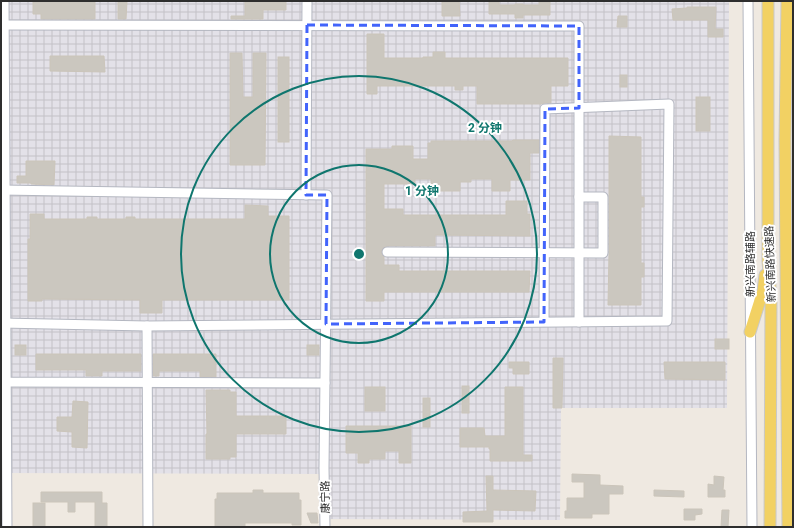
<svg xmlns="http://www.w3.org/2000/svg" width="794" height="528" font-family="Roboto,'Noto Sans SC',sans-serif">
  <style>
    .industrial { fill: url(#industrial-grid) }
    .building { fill: #cbc7bf; stroke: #cbc5ba }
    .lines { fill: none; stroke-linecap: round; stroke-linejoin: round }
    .minor-casing { stroke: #b4b7c1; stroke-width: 11 }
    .major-casing { stroke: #c9c9c9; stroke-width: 13 }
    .minor { stroke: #fff; stroke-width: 9 }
    .major { stroke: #f2d163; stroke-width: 11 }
    .marked { fill: none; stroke: #4264fb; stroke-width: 3; stroke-dasharray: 8 5; stroke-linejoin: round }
    .ring { fill: none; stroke: #0f766e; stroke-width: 2 }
    .labels { text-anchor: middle; stroke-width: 4; stroke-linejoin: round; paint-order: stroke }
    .street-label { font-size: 11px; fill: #2e2e2e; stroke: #fff }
    .centre { fill: #0f766e; stroke: #fff; stroke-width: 2 }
    .ring-label { font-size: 12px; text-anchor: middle; font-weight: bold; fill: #0f766e; stroke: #fff; stroke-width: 4; stroke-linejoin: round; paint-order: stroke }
  </style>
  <defs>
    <pattern id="industrial-grid" width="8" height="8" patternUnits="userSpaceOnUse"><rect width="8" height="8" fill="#e3e1e8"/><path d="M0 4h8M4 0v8" fill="none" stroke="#c3c1c7"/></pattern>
  </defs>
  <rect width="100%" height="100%" fill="#efe9e1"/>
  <!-- industrial -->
  <polygon class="industrial" points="1,1 729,1 727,408 561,408 560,520 322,519 322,474 1,473"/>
  <!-- building -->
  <g class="building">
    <polygon points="33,1 95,1 95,19 41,19 41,14 33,14"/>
    <polygon points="118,1 127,1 126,19 118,19"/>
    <polygon points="245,1 286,1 286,10 263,10 263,19 231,19 231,16 245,16"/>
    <polygon points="442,1 459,1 460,16 442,16"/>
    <polygon points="489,1 499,1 499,5 515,5 515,4 523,4 523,5 539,5 539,1 550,1 550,15 523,15 523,18 515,18 515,14 489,14"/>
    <polygon points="687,7 716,7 715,29 723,29 723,37 708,37 708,20 673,20 672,9 687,8"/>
    <polygon points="618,16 627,16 627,27 617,27"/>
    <polygon points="367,34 384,34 384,58 423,58 423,57 433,57 433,52 445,52 445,58 568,58 568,86 551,86 551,103 545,103 541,104 477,104 477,86 463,86 463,90 455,90 455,86 377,86 377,94 367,94"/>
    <polygon points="230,53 242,53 243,97 253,97 253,53 266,53 265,165 230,165"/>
    <polygon points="50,56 104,56 105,72 50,71"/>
    <rect x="278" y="57" width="11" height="85"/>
    <rect x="620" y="75" width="7" height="12"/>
    <rect x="696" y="97" width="14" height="34"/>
    <polygon points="609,136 641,137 641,197 644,197 644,207 641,207 641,263 644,263 644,277 641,277 641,305 608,305 609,253"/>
    <polygon points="513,140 539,140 539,153 530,153 530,180 510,180 510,191 492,191 492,179 471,179 471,182 460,182 460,191 431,191 431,179 415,179 415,184 384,184 384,209 403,209 403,215 506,215 506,201 527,201 527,214 530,214 530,236 435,235 435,246 387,246 382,249 381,252 382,255 384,257 384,265 399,265 399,271 530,271 529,292 384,292 384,301 366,301 366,149 392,149 392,146 413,146 413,159 428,159 428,143 431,143 431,141 512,141"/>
    <polygon points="26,161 55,161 54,185 31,184 31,183 17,183 17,176 26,176"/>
    <polygon points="245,205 268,206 268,216 289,216 289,300 162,300 162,313 140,313 140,300 42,299 42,301 28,301 28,239 30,239 30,214 44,214 44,219 87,219 87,217 97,217 97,219 126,219 126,217 135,217 135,219 245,219"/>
    <rect x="715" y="339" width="14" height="10"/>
    <rect x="15" y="345" width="11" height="10"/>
    <rect x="307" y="345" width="12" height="10"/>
    <polygon points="36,354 141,354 141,371 102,371 102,376 86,376 86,370 36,370"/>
    <polygon points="153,354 216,354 216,377 200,377 200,371 159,371 159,376 153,376"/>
    <polygon points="553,358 563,358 562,408 553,408"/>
    <polygon points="509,362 529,362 529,374 513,374 513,368 509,368"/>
    <polygon points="664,362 725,362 725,380 665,379"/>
    <rect x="462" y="386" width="7" height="27"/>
    <rect x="365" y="387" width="20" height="24"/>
    <polygon points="505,387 523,387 523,455 532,455 532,461 490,461 490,449 489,449 489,447 460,447 460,428 484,428 485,436 505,436"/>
    <polygon points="206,390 230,390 230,392 236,392 236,416 286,416 286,434 236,434 236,457 230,457 230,459 206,459 206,434 207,434"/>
    <rect x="423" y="398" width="7" height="29"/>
    <polygon points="73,401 88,402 87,448 72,447 72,432 57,431 57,417 72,417"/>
    <polygon points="346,426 411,426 411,463 399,463 399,451 385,451 385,459 369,459 369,463 358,463 358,453 346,453"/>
    <polygon points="572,474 600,475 600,485 623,486 623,494 609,494 609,514 592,514 592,518 565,518 565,511 567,511 567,498 584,498 584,482 572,482"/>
    <polygon points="486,476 493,476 493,490 536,491 535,511 493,510 493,522 463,522 463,512 487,511"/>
    <polygon points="714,476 724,477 723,490 725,490 725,497 708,497 708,484 714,485"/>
    <polygon points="253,490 263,490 263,493 299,493 299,500 301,500 301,525 292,525 292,523 245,523 245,527 215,527 215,499 217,499 217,493 253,493"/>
    <polygon points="654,490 684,491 684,497 654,496"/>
    <polygon points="41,492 102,492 102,503 107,503 107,527 95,527 95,502 75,502 75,512 68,512 68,502 41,502"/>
    <rect x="33" y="503" width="12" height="24"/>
    <polygon points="684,509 702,509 702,514 695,515 695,520 684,520"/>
    <polygon points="722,510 729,510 728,527 721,527"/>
    <polygon points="307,513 317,513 318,523 311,523"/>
  </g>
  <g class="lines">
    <!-- minor casing -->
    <g class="minor-casing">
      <g id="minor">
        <polyline points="4,1 7,527"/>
        <polyline points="748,1 752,527"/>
        <polyline points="1,25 579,26 579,322"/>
        <polyline points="1,190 327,195 324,468 325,527"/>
        <polyline points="306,195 307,1"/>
        <polyline points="387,252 603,253 603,197 579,197"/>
        <polyline points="1,323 147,326 667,321 669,104 545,109 544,322"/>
        <polyline points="147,326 148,527"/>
        <polyline points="1,380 6,382 325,383"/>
      </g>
    </g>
    <!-- major casing -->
    <g class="major-casing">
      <g id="major">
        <polyline points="768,1 768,261 771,299 770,527"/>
        <polyline points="787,1 785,140 788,527"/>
        <polyline points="750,332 763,291 765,275"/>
      </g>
    </g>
    <!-- minor -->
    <use href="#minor" class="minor"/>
    <!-- major -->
    <use href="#major" class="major"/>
  </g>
  <!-- marked area -->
  <path class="marked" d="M307,25L579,26V108L545,109L544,322L326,324L327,195H306Z"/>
  <!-- distance rings -->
  <g class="ring">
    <circle cx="359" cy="254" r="89"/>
    <circle cx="359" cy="254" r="178"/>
  </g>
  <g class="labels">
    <!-- street labels -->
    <g class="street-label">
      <text transform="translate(750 264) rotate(-90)" y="4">新兴南路辅路</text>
      <text transform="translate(770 264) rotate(-92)" y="4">新兴南路快速路</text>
      <text transform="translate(325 497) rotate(-91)" y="4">康宁路</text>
    </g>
  </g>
  <circle cx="359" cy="254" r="6" class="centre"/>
  <g class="ring-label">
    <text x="485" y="132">2 分钟</text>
    <text x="422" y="195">1 分钟</text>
  </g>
  <!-- border -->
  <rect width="794" height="528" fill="none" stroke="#2e2e2e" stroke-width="4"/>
</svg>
